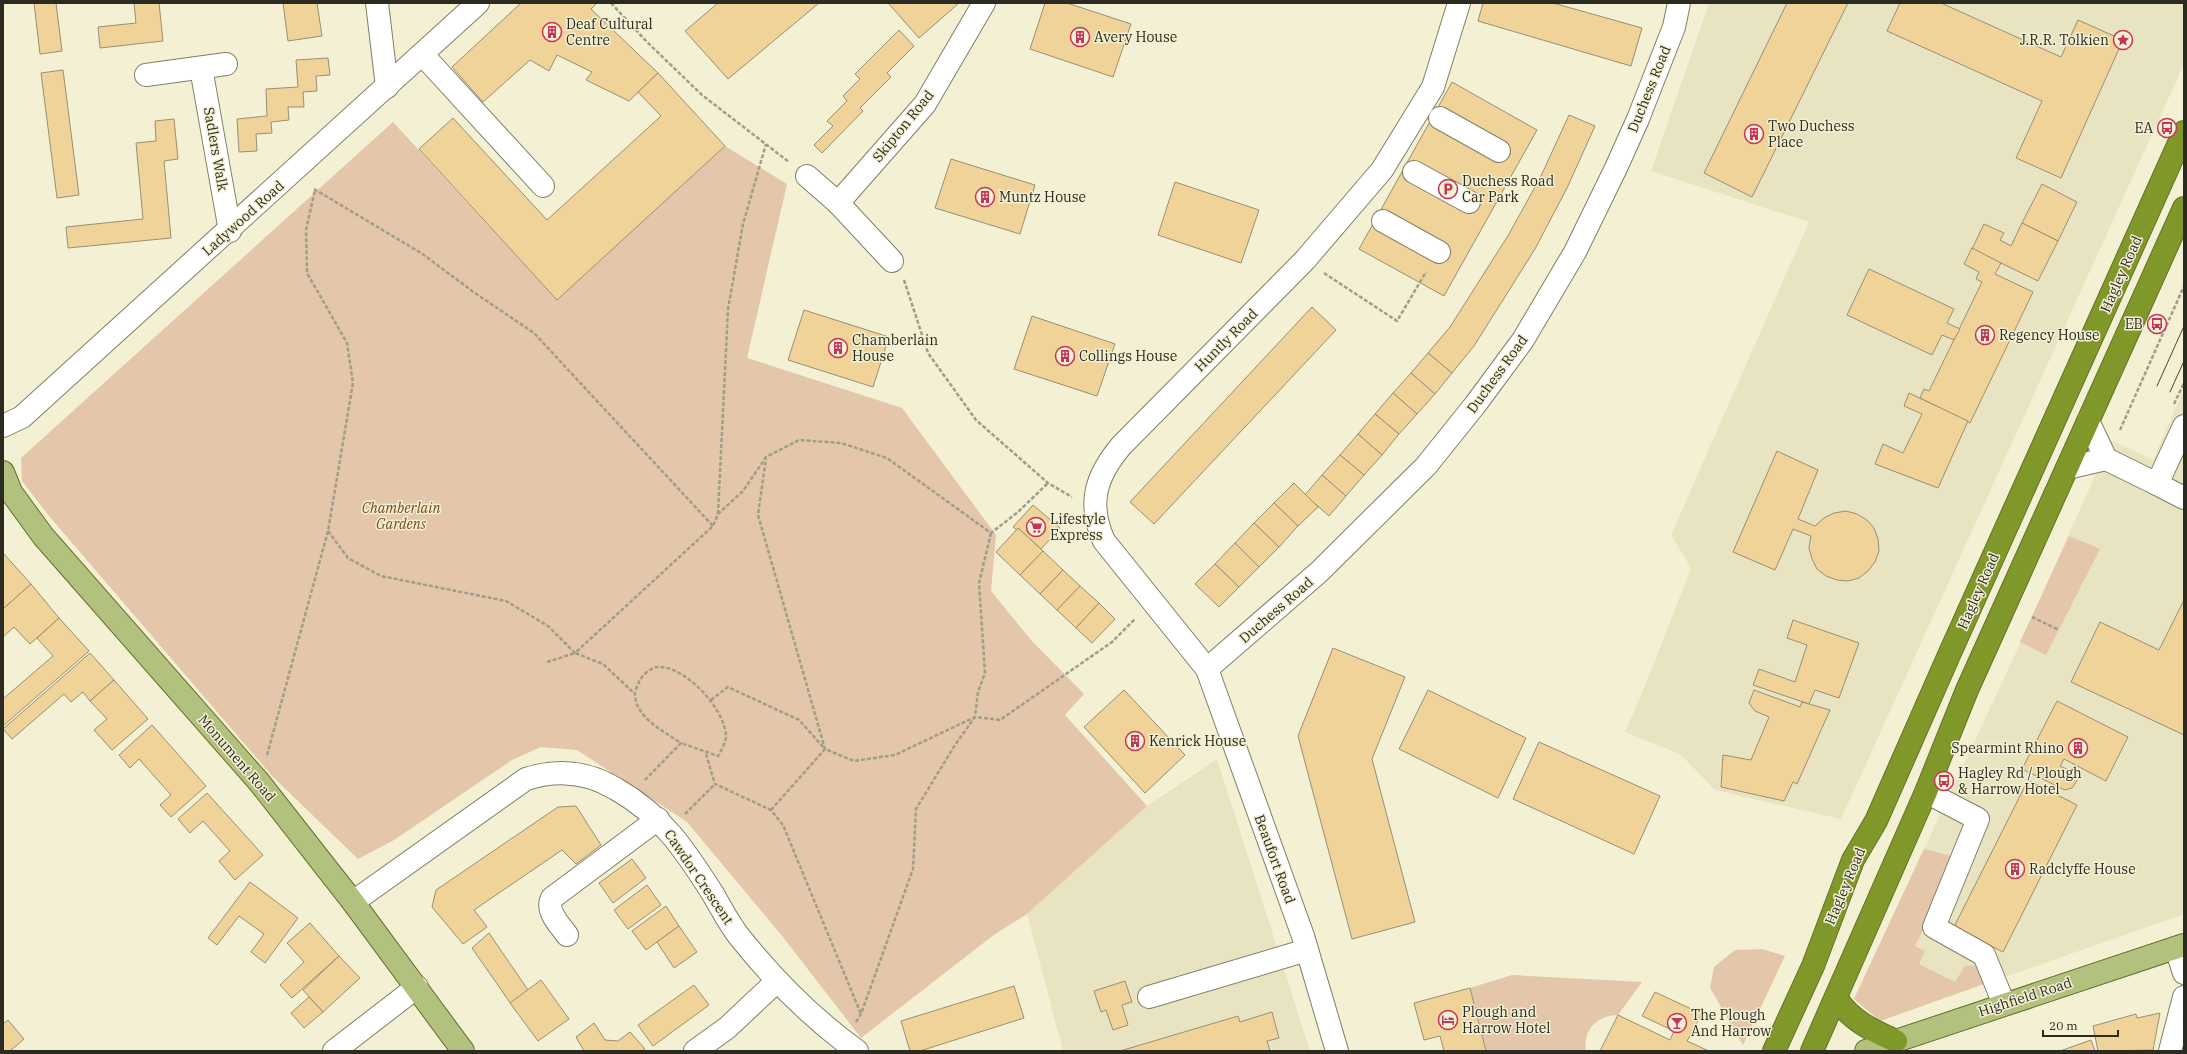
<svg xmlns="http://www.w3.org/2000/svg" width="2187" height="1054" font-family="'IBM Plex Serif',serif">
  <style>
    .built { fill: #e8e4c1 }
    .green { fill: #e4c6aa }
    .building { fill: #f0d398; stroke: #9a8e76 }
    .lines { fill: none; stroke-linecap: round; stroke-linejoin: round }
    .minor-casing { stroke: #817f65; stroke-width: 24 }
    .major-casing { stroke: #637227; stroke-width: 24 }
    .highway-casing { stroke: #637227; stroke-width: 24 }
    .path { stroke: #a09e89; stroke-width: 2.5; stroke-dasharray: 4 2; stroke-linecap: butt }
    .minor { stroke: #fff; stroke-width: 22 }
    .major { stroke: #b3c17f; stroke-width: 22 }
    .highway { stroke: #80982a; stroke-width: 22 }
    .tram { stroke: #49483b; stroke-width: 1 }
    .labels { text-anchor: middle; stroke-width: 3; stroke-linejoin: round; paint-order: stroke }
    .poi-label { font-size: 14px; fill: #2c2b21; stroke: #f3f0d4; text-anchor: start }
    .street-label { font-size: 14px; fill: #2c2b21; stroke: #f3f0d4 }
    .park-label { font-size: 14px; font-style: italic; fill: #784c16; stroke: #f3f0d4 }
  </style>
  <rect width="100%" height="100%" fill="#f3f0d4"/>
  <!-- built -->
  <g class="built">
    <polygon points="1709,3 2184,3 2184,64 1841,819 1715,790 1680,754 1625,732 1645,686 1691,568 1671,535 1809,222 1651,171"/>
    <polygon points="2184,389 2184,914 1880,1021 1854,999 2014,657 2111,440 2153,460"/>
    <polygon points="1217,759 1310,1051 1063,1051 1027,914 1147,806"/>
  </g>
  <!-- green -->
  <g class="green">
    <polygon points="393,122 557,300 725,146 787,184 747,358 902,408 996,535 991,591 1031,640 1084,694 1065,715 1147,806 1027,914 995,934 861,1038 783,937 687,822 577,750 541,747 512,760 394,840 358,859 273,777 49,516 22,481 21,458"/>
    <polygon points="2069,536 2100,549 2046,655 2020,642"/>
    <polygon points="1924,849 1972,861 1950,875 1915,946 1925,951 1919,964 1955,982 1965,966 1981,965 1989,982 1880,1021 1854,999"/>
    <polygon points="1762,949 1785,956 1743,1045 1710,988 1714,967 1735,950"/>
    <path d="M1512,975L1642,982L1618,1015C1597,1015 1583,1030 1586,1051H1486L1470,988Z"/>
  </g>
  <!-- building -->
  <g class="building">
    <polygon points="34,3 56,3 62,51 40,54"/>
    <polygon points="134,3 159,3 163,41 100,48 98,27 136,23"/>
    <polygon points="283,3 317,3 322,36 288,41"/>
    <polygon points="521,3 597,3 591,9 658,73 629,101 586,80 592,72 557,55 549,71 530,60 483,102 452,67"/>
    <polygon points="718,3 819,3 728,79 685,31"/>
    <polygon points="888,3 959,3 919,38"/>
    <polygon points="1045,3 1067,3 1131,24 1113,77 1030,49"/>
    <polygon points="1483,3 1553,3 1642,28 1631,66 1478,21"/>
    <polygon points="1787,3 1848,3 1752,197 1704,173"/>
    <polygon points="1900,3 1941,3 2061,57 2078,20 2123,40 2061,178 2016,158 2042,101 1887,31"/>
    <polygon points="899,30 914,46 887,73 891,77 860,108 863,111 822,153 814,145 833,126 827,121 847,101 843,96 860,79 855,74"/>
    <polygon points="328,58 330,75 316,76 317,91 303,92 304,107 288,107 289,120 271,122 272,133 256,134 257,151 239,152 237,119 267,116 266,89 298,87 296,60"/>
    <polygon points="63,70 79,195 57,198 41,73"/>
    <polygon points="658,73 725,146 557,300 419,149 453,118 547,220 661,116 638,92"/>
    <polygon points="1452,82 1537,130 1444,296 1359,249"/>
    <polygon points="1569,115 1595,126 1567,188 1535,249 1474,346 1452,373 1428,353 1450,327 1509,234 1541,176"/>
    <polygon points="174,119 178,159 164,161 171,238 68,248 66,227 143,219 136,143 156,141 155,121"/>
    <polygon points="951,159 1035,185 1020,234 935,208"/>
    <polygon points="1175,182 1259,210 1241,263 1158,235"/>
    <polygon points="2042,184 2077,202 2058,241 2022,223"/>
    <polygon points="2022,223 2058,241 2038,281 1972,249 1984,224 2004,233 2000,240 2011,246"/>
    <polygon points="1972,248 2001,263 1995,274 2033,292 1970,423 1920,398 1924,389 1929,391 1982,282 1976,279 1979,272 1964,264"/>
    <polygon points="1869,269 1954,309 1947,323 1960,329 1954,340 1942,335 1932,355 1847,315"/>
    <polygon points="1312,307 1336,330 1154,524 1130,502"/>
    <polygon points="804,310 889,337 873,387 788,360"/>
    <polygon points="1032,316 1115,344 1097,396 1014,369"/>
    <polygon points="1428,353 1452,373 1435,394 1411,373"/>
    <polygon points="1411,373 1435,394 1417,414 1393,393"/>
    <polygon points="1393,393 1417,414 1399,434 1375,414"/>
    <polygon points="1909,393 1968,421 1938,488 1875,464 1883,444 1903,453 1922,414 1904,406"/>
    <polygon points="1375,414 1399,434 1382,455 1358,434"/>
    <polygon points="1358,434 1382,455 1364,475 1340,455"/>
    <polygon points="1777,451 1818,470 1798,519 1815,526 1824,518 1834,513 1846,511 1857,514 1867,520 1874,528 1878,539 1879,551 1875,562 1868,571 1859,578 1848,581 1837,580 1826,576 1817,569 1812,559 1809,548 1811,536 1793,529 1775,570 1733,552"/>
    <polygon points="1340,455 1364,475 1346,496 1322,475"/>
    <polygon points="1322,475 1346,496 1329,516 1305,495"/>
    <polygon points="1294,483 1318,507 1298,526 1274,503"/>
    <polygon points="1274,503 1298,526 1279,547 1254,523"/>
    <polygon points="1033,505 1060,528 1041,549 1018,528 1017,530 1013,527"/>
    <polygon points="1254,523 1279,547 1259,567 1235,543"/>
    <polygon points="1018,528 1043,551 1020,575 996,552"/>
    <polygon points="1235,543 1259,567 1239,587 1215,564"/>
    <polygon points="1043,551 1063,570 1040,594 1020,575"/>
    <polygon points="3,553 31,584 3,609"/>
    <polygon points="1215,564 1239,587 1219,607 1195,584"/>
    <polygon points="1063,570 1080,586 1057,610 1040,594"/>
    <polygon points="31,584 59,618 30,644 14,627 3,637 3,609"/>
    <polygon points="1080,586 1099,603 1076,628 1057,610"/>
    <polygon points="2184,600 2184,735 2071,682 2100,622 2159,650"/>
    <polygon points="1099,603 1115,619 1092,643 1076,628"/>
    <polygon points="59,618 89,651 3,726 3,699 53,656 37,638"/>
    <polygon points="1793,620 1859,643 1839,698 1815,690 1809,704 1753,685 1759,669 1795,682 1807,645 1787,638"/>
    <polygon points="1333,648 1405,677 1372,759 1415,922 1352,939 1298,736"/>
    <polygon points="90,653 114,680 90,701 83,692 71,702 64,694 12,739 3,729"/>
    <polygon points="114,680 148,719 112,750 94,730 107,719 90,701"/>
    <polygon points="1124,690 1185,755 1145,793 1084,727"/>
    <polygon points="1428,690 1526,738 1498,798 1399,749"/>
    <polygon points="1754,690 1800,707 1802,702 1830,710 1797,784 1793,782 1784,801 1721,787 1723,755 1751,760 1769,717 1755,711 1749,703"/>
    <polygon points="2057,701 2128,737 2106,781 2064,759 2060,766 2075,773 2078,779 2072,788 2065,790 2022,769"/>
    <polygon points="152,725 206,786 171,817 160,805 171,795 139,759 130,768 119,755"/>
    <polygon points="1539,742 1660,796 1634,854 1513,799"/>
    <polygon points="2028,780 2077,805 2003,952 1954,927"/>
    <polygon points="207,793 263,855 235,880 219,861 230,851 203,821 190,833 178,819"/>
    <polygon points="576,806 601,845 576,864 562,850 474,910 487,927 463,944 432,907 436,890 558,807"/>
    <polygon points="632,859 646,878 613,903 599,883"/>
    <polygon points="250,882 298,918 265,963 251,952 264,934 239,916 217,945 208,938"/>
    <polygon points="647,885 661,905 628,929 614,910"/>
    <polygon points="666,906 679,926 646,950 632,931"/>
    <polygon points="310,923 339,956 292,998 280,985 304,962 287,943"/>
    <polygon points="679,926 697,952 674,968 657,942"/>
    <polygon points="489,933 528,990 511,1004 472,948"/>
    <polygon points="339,956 360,978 323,1012 303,990"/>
    <polygon points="541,980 569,1019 538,1041 510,1003"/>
    <polygon points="1125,981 1132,1002 1122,1005 1128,1025 1113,1030 1106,1010 1101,1012 1094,991"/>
    <polygon points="694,985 709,1005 653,1046 638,1025"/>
    <polygon points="1014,986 1024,1018 920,1051 910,1051 901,1021"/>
    <polygon points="1470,988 1486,1051 1444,1051 1440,1036 1424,1040 1414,1003"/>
    <polygon points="1655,992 1702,1014 1687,1041 1709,1051 1600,1051 1618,1015 1670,1040 1674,1031 1642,1016"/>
    <polygon points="309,997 323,1012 304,1028 291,1013"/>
    <polygon points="1272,1012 1279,1038 1267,1041 1270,1051 1120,1051 1238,1016 1240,1022"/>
    <polygon points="2160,1013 2153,1050 2098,1051 2093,1026 2136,1014 2137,1018"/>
    <polygon points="8,1020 24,1039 10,1051 3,1051 3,1024"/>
    <polygon points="594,1023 605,1040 618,1041 630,1032 645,1049 642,1051 584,1051 576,1037"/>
    <polygon points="2091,1040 2095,1051 2060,1051"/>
  </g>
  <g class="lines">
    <!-- minor casing -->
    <g class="minor-casing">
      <g id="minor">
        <polyline points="377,3 387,87"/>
        <polyline points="422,54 543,186"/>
        <polyline points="201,68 230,231"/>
        <polyline points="146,75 226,64"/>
        <polyline points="1440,118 1499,151"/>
        <polyline points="1414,172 1469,202"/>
        <polyline points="807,176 838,203 892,261"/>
        <polyline points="838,203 925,104 984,3"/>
        <polyline points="1383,221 1439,252"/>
        <polyline points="2088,421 2106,459"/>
        <polyline points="3,426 22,417 478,3"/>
        <polyline points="2067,468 2106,459 2157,484 2184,426"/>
        <polyline points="2157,484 2184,498"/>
        <polyline points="1207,669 1319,572 1426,466 1475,405 1523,340 1575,252 1616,168 1638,119 1674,27 1679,3"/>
        <polyline points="1926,792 1978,819 1934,927 1984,955 2004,1004"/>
        <path d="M353,902L526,779C557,769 588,772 616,789C662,815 685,850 713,894C721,908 729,923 738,935C772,978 813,1019 857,1051"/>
        <path d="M567,935C560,925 545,911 552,898L658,819"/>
        <polyline points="2176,948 2184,973"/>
        <polyline points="1149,997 1307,950"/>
        <polyline points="334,1051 417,987"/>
        <polyline points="695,1051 727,1028 777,981"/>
        <path d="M1337,1051L1303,936L1207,669L1104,541C1087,503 1096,476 1121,446L1305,260L1382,170L1433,87L1459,3"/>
        <polyline points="2170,1051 2184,997"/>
      </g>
    </g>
    <!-- major casing -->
    <g class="major-casing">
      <g id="major">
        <polyline points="3,472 11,492 43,536 259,782 353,902 463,1051"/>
        <polyline points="1866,1051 2184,945"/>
      </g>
    </g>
    <!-- highway casing -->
    <g class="highway-casing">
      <g id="highway">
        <path d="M1836,998C1852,1021 1871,1030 1896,1041"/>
        <polyline points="1774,1051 1813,966 1853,860 1876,821 1949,655 2184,132"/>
        <polyline points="1812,1051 1926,792 1967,690 2184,208"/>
      </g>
    </g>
    <!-- path -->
    <g class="path">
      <polyline points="611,3 647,42 702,95 789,162"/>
      <polyline points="314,189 421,253 475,293 534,333 713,526"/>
      <polyline points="1324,273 1397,321 1426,272"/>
      <polyline points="904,280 928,353 976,420 1048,483 1072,497"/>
      <polyline points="2174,404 2184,383"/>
      <polyline points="2120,430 2184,286"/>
      <polyline points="718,514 728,309 743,224 766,144"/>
      <polyline points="328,531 348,558 381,576 506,601 548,626 575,653 713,526 718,514 743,491 766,457 799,440 841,443 887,458 991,533 1018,512 1048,483"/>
      <polyline points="2032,617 2059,630"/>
      <polyline points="547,662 575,653 603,664 635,694"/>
      <polyline points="711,700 728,687 799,720 825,749 758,515 766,458"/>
      <polyline points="706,754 715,784 771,810 783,825 861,1014"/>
      <polyline points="267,755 328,531 353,383 347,343 307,273 306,230 315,190"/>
      <path d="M645,780L681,743C665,732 634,717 635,693C635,690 638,685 639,682C641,676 652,667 657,667C685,665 725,709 726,736C726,742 721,751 718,756L681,743"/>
      <polyline points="771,810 825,749 854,761 895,755 975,717 1000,720 1112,642 1135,619"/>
      <polyline points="685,814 715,784"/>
      <polyline points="856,1022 861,1014 913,869 916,809 955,745 975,717 978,692 985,673 979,583 991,533"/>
    </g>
    <!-- minor -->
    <use href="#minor" class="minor"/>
    <!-- major -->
    <use href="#major" class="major"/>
    <!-- highway -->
    <use href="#highway" class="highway"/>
    <!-- tram -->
    <g class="tram">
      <polyline points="2157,386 2184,326"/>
      <polyline points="2170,392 2184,361"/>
    </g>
  </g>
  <!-- icons -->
  <defs>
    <g id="building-ring" transform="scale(1)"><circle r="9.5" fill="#f3f0d4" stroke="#c43558" stroke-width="1.5"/><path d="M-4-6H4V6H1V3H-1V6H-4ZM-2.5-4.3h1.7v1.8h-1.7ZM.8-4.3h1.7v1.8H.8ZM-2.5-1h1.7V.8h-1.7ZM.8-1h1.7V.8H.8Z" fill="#c43558"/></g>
    <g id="sight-ring" transform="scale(1)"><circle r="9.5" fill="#f3f0d4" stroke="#c43558" stroke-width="1.5"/><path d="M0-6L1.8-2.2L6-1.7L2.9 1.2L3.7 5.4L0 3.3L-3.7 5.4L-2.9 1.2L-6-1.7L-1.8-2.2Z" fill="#c43558"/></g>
    <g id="bus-ring" transform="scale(1)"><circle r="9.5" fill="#f3f0d4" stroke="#c43558" stroke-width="1.5"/><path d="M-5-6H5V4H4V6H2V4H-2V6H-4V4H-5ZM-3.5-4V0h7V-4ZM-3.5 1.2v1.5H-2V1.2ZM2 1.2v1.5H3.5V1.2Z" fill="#c43558"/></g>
    <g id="parking-ring" transform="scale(1)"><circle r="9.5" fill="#f3f0d4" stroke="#c43558" stroke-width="1.5"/><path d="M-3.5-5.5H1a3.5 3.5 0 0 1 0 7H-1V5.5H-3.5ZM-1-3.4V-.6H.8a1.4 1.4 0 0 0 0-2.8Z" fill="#c43558"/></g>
    <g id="supermarket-ring" transform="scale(1)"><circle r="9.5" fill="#f3f0d4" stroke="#c43558" stroke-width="1.5"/><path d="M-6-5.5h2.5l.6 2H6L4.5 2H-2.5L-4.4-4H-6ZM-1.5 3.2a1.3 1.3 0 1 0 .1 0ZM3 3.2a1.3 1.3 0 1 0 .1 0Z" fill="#c43558"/></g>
    <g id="hotel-ring" transform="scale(1)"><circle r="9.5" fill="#f3f0d4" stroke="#c43558" stroke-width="1.5"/><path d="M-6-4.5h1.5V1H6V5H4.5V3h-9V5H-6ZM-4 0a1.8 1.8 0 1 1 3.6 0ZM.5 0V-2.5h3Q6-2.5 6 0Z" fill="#c43558"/></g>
    <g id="bar-ring" transform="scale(1)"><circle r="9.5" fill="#f3f0d4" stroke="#c43558" stroke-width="1.5"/><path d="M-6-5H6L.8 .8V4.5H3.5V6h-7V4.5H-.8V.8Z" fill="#c43558"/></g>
  </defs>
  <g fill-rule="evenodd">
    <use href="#building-ring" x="552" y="32"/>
    <use href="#building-ring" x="1080" y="37"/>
    <use href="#sight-ring" x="2123" y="40"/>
    <use href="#bus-ring" x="2167" y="128"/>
    <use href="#building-ring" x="1754" y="134"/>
    <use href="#parking-ring" x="1448" y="189"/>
    <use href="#building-ring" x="985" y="197"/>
    <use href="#bus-ring" x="2157" y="324"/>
    <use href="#building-ring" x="1985" y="335"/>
    <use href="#building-ring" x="838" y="348"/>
    <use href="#building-ring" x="1065" y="356"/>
    <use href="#supermarket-ring" x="1036" y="527"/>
    <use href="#building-ring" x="1135" y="741"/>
    <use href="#building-ring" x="2078" y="748"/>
    <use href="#bus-ring" x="1944" y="781"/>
    <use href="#building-ring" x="2015" y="869"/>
    <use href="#hotel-ring" x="1448" y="1020"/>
    <use href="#bar-ring" x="1677" y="1023"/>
  </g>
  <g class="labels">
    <!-- poi labels -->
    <g class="poi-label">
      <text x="566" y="29">Deaf Cultural<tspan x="566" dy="16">Centre</tspan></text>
      <text x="1094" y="42">Avery House</text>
      <text x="2109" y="45" text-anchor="end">J.R.R. Tolkien</text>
      <text x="1768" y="131">Two Duchess<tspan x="1768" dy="16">Place</tspan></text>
      <text x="2153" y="133" text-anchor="end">EA</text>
      <text x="1462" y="186">Duchess Road<tspan x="1462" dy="16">Car Park</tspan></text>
      <text x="999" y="202">Muntz House</text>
      <text x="2143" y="329" text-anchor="end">EB</text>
      <text x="1999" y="340">Regency House</text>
      <text x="852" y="345">Chamberlain<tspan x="852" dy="16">House</tspan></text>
      <text x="1079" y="361">Collings House</text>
      <text x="1050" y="524">Lifestyle<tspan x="1050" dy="16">Express</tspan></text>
      <text x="1149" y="746">Kenrick House</text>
      <text x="2064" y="753" text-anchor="end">Spearmint Rhino</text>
      <text x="1958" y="778">Hagley Rd / Plough<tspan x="1958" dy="16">&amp; Harrow Hotel</tspan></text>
      <text x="2029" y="874">Radclyffe House</text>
      <text x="1462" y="1017">Plough and<tspan x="1462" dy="16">Harrow Hotel</tspan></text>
      <text x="1691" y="1020">The Plough<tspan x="1691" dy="16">And Harrow</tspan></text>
    </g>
    <!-- street labels -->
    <g class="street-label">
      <text transform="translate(1649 89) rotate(-68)" y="5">Duchess Road</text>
      <text transform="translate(903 126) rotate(-51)" y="5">Skipton Road</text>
      <text transform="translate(216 149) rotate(80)" y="5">Sadlers Walk</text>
      <text transform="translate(243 218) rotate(-42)" y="5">Ladywood Road</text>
      <text transform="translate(2121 274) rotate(-66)" y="5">Hagley Road</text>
      <text transform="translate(1226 340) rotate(-45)" y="5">Huntly Road</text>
      <text transform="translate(1497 374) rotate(-54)" y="5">Duchess Road</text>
      <text transform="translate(1978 591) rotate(-66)" y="5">Hagley Road</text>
      <text transform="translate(1276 610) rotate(-41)" y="5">Duchess Road</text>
      <text transform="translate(237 758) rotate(49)" y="5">Monument Road</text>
      <text transform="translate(1275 859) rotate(70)" y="5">Beaufort Road</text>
      <text transform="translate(699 877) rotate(56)" y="5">Cawdor Crescent</text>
      <text transform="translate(1845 886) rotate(-67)" y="5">Hagley Road</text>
      <text transform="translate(2025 997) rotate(-18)" y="5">Highfield Road</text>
    </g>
    <!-- park labels -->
    <g class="park-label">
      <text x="401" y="513">Chamberlain<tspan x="401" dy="16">Gardens</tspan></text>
    </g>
  </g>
  <!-- border -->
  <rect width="2187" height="1054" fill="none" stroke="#2c2b21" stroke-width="8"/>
  <!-- scale -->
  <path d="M2043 1030v6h75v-6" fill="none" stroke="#2c2b21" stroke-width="2"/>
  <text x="2049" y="1030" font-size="12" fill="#2c2b21" stroke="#f3f0d4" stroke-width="3" paint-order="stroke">20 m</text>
</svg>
